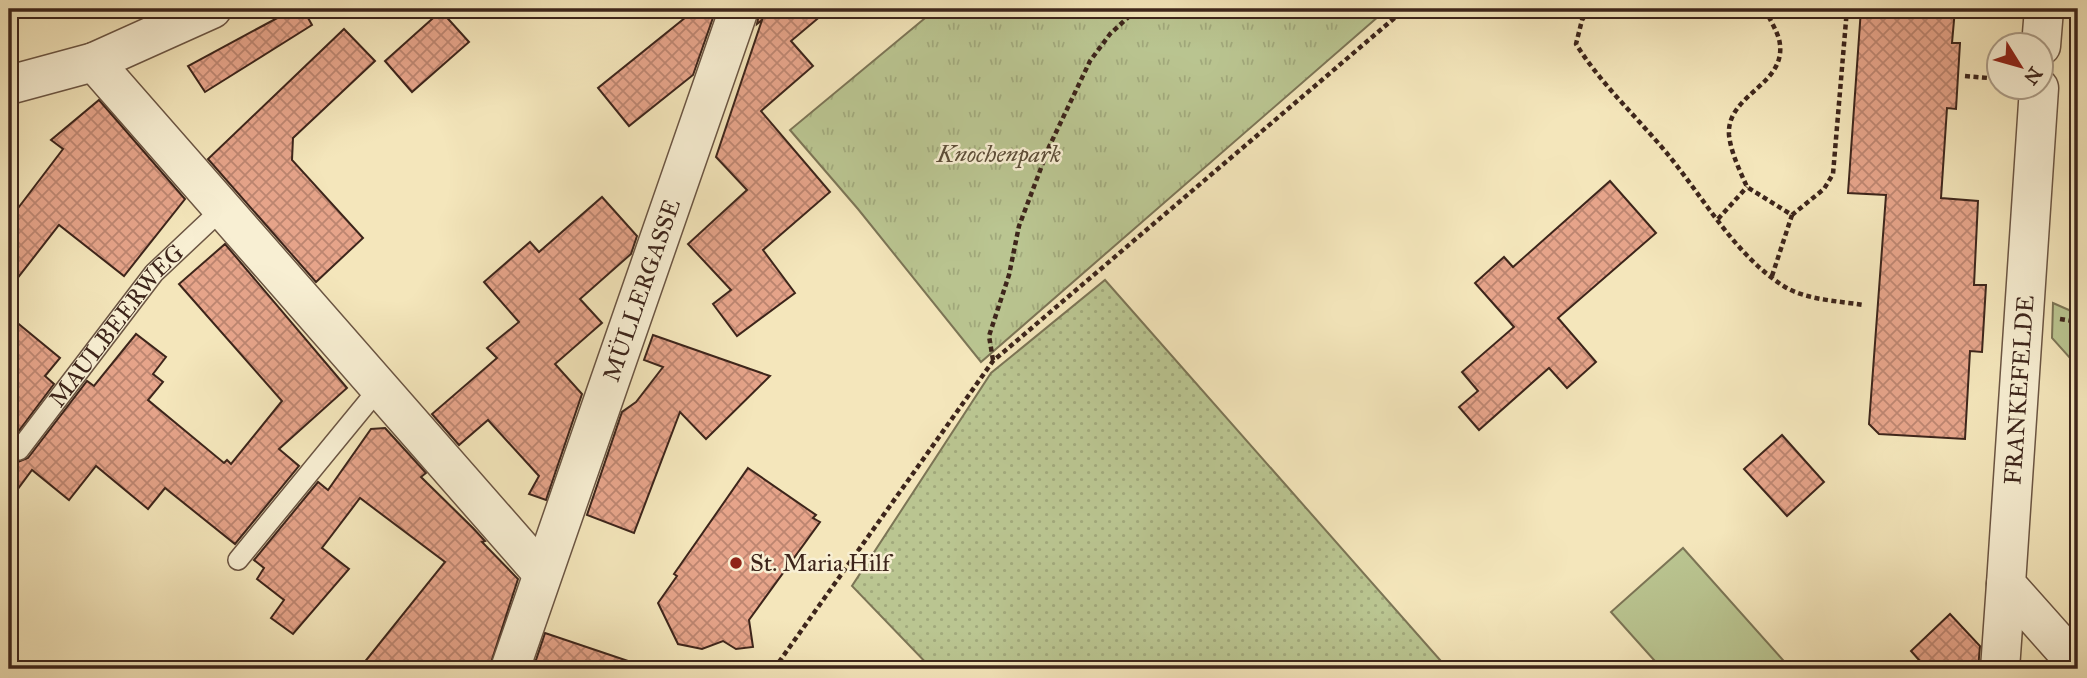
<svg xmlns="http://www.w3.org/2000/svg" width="2087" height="678" font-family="'IM FELL Great Primer',serif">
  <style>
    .grass { fill: url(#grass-dots); stroke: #7c7556; stroke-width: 2 }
    .park { fill: url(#park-tufts); stroke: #7c7556; stroke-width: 2 }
    .pitch { fill: #bac591; stroke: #7c7556; stroke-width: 2 }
    .building { fill: url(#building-cross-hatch); stroke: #3d251b; stroke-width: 2 }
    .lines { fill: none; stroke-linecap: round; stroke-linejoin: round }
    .lane-casing { stroke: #6b5543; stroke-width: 22 }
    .street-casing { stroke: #6b5543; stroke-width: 41 }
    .path { stroke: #3d251b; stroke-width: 4.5; stroke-dasharray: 5 3.5; stroke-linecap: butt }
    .lane { stroke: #f8efd3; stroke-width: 19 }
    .street { stroke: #f8efd3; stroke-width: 38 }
    .poi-dot { fill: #8f2418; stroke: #f8efd3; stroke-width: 2.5 }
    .labels { text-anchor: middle; stroke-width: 5; stroke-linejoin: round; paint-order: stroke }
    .park-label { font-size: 24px; font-style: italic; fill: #5c4d38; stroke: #f8efd3 }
    .street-label { font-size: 24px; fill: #3d251b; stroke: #f8efd3 }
    .poi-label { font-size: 24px; fill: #3d251b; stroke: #f8efd3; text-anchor: start }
  </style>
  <defs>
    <pattern id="grass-dots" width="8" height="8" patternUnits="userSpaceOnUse" patternTransform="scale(1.75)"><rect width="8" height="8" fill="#bac591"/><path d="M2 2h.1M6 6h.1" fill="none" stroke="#a1a97c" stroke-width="1.8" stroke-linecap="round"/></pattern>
    <pattern id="park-tufts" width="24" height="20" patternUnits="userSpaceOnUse" patternTransform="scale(1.75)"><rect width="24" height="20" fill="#bac591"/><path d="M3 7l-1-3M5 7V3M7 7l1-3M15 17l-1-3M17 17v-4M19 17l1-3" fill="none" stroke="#a1a97c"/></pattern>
    <pattern id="building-cross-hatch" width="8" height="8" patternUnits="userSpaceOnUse" patternTransform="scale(1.75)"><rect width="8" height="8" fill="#e6a48a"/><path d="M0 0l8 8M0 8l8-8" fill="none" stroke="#bc8570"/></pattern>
  </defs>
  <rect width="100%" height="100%" fill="#f4e6bb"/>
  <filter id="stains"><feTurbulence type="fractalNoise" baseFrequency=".00286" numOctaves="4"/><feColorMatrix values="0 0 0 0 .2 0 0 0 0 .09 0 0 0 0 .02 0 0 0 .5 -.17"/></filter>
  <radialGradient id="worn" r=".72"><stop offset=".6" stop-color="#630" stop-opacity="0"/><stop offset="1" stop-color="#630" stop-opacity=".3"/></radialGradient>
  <!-- grass -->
  <polygon class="grass" points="1105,280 1448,669 932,669 852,586 991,373"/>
  <!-- park -->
  <polygon class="park" points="936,9 1387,9 981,362 858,209 790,130"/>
  <!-- pitch -->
  <g class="pitch">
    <polygon points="2053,303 2078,314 2078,367 2052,338"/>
    <polygon points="1683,548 1791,669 1662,669 1611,612"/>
  </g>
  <!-- building -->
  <g class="building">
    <polygon points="294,9 303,9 312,25 205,92 188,66"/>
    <polygon points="696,9 716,9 693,75 629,126 598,88"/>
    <polygon points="760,9 829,9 791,41 813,66 761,111 830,192 763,250 795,293 737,336 713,304 731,290 688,244 747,190 716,157 762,20 757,24"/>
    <polygon points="1861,9 1955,9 1952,43 1960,43 1956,109 1947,108 1941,198 1978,201 1974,285 1986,285 1982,352 1970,351 1965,439 1879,434 1869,424 1886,195 1848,193"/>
    <polygon points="441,11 469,42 412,92 385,61"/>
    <polygon points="344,29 375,61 293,138 292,160 363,238 316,282 208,159"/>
    <polygon points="99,100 185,199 124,276 59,225 9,289 9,220 63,149 51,140"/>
    <polygon points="1610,181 1656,233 1558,318 1596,362 1567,388 1549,368 1479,430 1459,407 1478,391 1462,372 1514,327 1475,283 1504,257 1513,267"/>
    <polygon points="602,197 637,236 631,254 580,299 602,323 555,364 582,394 546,500 529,494 539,476 488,420 459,445 432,414 497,358 487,348 519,322 484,282 530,242 539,252"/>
    <polygon points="225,244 347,388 279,449 299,466 235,544 165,488 148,509 96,466 69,500 32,470 9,501 9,456 18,462 28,458 87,381 94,386 136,334 166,357 153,374 163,382 148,400 224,463 227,460 231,464 282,401 179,284"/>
    <polygon points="9,316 60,358 45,376 54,384 9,444"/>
    <polygon points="653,335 770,376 706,439 680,412 634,533 587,515 622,412 636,402 663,367 644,360"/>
    <polygon points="385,428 426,473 421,477 473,528 485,541 482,542 518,579 489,669 359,669 445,562 360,498 322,548 349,569 293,634 271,618 284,600 257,579 264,568 254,560 318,482 328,490 371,429"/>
    <polygon points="1782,435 1824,482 1787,516 1744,469"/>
    <polygon points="748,468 816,515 813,518 820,522 749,620 753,647 736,649 723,641 702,649 678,644 658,603 677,576 674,574"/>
    <polygon points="1950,614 1980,646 1978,669 1927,669 1911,651"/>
    <polygon points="545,633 637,664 637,669 533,669"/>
  </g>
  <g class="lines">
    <!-- lane casing -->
    <g class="lane-casing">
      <g id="lane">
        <path id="s1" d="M19,450L154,273L222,209"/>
        <polyline points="238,560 380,387"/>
      </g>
    </g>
    <!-- street casing -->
    <g class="street-casing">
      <g id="street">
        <polyline points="2041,46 2044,9"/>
        <polyline points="94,62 542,573"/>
        <polyline points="9,85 94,62 212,9"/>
        <polyline points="2039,88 2006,584 2078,665"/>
        <path id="s2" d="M510,669L739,9"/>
        <polyline points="2000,669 2006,584"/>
      </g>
    </g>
    <!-- path -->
    <g class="path">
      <path d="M1589,9L1582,20L1576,44C1601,84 1635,115 1665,151C1703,196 1734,255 1785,287C1807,300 1839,301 1863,305"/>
      <path d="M1765,9C1769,18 1776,29 1779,39C1790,85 1726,93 1729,135C1731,153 1740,171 1747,187L1792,215L1824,189L1833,174L1847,9"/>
      <polyline points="1965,76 2000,79"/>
      <polyline points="1718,219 1747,187"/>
      <polyline points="1772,276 1792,215"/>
      <polyline points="2060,319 2078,322"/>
      <polyline points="993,360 989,336 1009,275 1019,226 1049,147 1090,61 1110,34 1137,9"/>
      <polyline points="774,669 993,361 1405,9"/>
    </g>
    <!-- lane -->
    <use href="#lane" class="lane"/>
    <!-- street -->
    <use href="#street" class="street"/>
  </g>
  <!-- markers -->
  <circle class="poi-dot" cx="736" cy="563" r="7"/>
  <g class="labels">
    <!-- park labels -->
    <g class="park-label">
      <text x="999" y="162">Knochenpark</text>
    </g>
    <!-- street labels -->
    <g class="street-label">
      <text dy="8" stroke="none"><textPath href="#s2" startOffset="401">MÜLLERGASSE</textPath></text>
      <text dy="8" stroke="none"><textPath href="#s1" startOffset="158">MAULBEERWEG</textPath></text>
      <text transform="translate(2019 390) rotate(-86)" y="8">FRANKEFELDE</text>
    </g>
    <!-- poi labels -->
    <g class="poi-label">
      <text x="750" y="571">St. Maria Hilf</text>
    </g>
  </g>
  <!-- margin -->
  <rect width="2087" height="678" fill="none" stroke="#f4e6bb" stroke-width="35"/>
  <rect x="10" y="10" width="2066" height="657" fill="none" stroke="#3d251b" stroke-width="3.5"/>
  <rect x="18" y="18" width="2052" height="643" fill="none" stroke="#3d251b" stroke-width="2"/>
  <!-- north arrow -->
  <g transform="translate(2020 66) rotate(127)"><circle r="33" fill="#f8efd3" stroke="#ad9e89" stroke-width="2"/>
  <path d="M0-5L12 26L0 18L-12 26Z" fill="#8f2418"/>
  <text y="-10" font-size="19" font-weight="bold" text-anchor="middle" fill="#3d251b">N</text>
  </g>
  <rect width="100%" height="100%" filter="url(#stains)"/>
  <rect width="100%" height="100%" fill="url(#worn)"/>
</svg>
